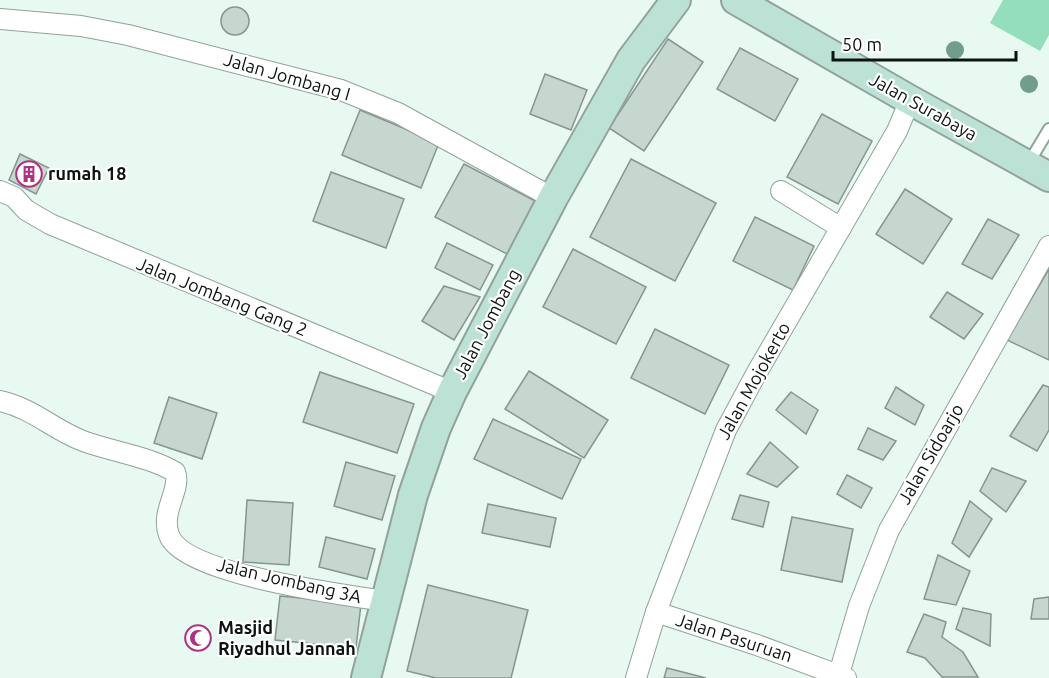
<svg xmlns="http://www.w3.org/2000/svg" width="1049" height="678" font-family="Ubuntu,sans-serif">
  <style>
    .green { fill: #94debd }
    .building { fill: #c5d7ce; stroke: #86968e; stroke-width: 1.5 }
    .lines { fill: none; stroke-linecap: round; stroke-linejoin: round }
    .service-casing { stroke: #91a29a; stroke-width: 14 }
    .minor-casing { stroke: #91a29a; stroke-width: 22 }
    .secondary-casing { stroke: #91a29a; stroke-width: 32 }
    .service { stroke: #fff; stroke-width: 10 }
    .minor { stroke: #fff; stroke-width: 20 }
    .secondary { stroke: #bce2d6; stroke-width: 28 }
    .tree { fill: #729c8c }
    .labels { text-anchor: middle; stroke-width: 4.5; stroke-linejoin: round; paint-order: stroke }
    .street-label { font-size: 18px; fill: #0d1310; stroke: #fff }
    .poi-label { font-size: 18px; font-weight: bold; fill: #0d1310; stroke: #fff; text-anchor: start }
  </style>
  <rect width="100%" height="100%" fill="#e7f9f0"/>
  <!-- green -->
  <polygon class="green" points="1003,0 1049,0 1049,35 1040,51 990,23"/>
  <!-- building -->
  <g class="building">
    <circle cx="235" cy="21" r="14"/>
    <polygon points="668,39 703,62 644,151 609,128"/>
    <polygon points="740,48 798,79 775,121 717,89"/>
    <polygon points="545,74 587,90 571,130 530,114"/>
    <polygon points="360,110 439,143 421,188 342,155"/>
    <polygon points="822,114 872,141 838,204 787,177"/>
    <polygon points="20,154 49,168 36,194 9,180"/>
    <polygon points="631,159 716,203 675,281 590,237"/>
    <polygon points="464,164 539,203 511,256 435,217"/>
    <polygon points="331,172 404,199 386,248 313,221"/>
    <polygon points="905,189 952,219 923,264 876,234"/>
    <polygon points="755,217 814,246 793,290 733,261"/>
    <polygon points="988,219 1019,235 992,279 962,264"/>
    <polygon points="447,243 493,265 480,290 435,268"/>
    <polygon points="573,249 646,287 616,344 543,307"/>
    <polygon points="1049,269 1049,360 1007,340"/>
    <polygon points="444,286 480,297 454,340 422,321"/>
    <polygon points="947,292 983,314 964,339 930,317"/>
    <polygon points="655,329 729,365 705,414 631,378"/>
    <polygon points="529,371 608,420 584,458 505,409"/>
    <polygon points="320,372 414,404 397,453 303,422"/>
    <polygon points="1043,385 1049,387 1049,430 1037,451 1010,436"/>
    <polygon points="896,387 924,405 915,425 885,408"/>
    <polygon points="791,392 818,410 806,434 776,410"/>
    <polygon points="169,397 217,413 202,459 154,443"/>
    <polygon points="493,419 581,459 562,499 474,459"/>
    <polygon points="868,428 896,441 883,460 858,449"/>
    <polygon points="770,442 798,467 777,487 747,474"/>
    <polygon points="346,462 395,476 382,520 334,506"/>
    <polygon points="992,468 1026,481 1006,512 980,491"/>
    <polygon points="847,475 872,488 861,508 837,494"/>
    <polygon points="740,495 769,502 763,527 732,519"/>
    <polygon points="247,500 293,503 289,565 243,562"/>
    <polygon points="970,501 992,519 969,557 952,543"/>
    <polygon points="488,504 556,518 550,547 482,533"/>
    <polygon points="792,517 853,529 842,582 781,570"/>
    <polygon points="326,537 375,549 367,579 319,567"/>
    <polygon points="938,555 970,571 956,605 924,599"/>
    <polygon points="428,585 528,610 511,678 436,678 407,671"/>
    <polygon points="280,596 361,604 356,648 275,640"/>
    <polygon points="1049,597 1049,619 1031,619 1034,599"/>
    <polygon points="963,608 991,614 990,646 956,629"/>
    <polygon points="924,614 946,622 942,637 963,652 978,677 942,677 925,658 907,652"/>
    <polygon points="667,668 706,678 664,678"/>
  </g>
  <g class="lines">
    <!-- service casing -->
    <g class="service-casing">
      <polyline id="service" points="1028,164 1049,129"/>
    </g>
    <!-- minor casing -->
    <g class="minor-casing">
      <g id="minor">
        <polyline points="0,19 81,26 128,35 341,90 398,113 553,198"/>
        <polyline points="0,191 14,197 26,210 50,224 452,392"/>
        <polyline points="781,191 841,228"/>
        <path d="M0,401C32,408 54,430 83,441C113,452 148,456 175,472C182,489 160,511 169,535C183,574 345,595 385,601"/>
        <polyline points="656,612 757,645 846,678"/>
        <polyline points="839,674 859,606 889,530 1049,246"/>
        <polyline points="636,678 656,612 726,430 756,374 897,131 910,100"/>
      </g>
    </g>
    <!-- secondary casing -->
    <g class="secondary-casing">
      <g id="secondary">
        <polyline points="736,0 910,100 1049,177"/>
        <polyline points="366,678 413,495 436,428 452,392 553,198 631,60 676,0"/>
      </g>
    </g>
    <!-- service -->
    <use href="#service" class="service"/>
    <!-- minor -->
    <use href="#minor" class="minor"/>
    <!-- secondary -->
    <use href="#secondary" class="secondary"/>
  </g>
  <!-- trees -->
  <g class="tree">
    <circle cx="955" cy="50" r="9"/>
    <circle cx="1029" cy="84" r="9"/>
  </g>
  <!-- icons -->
  <defs>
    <g id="building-ring" transform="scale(1.35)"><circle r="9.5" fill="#fff" stroke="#ae3282" stroke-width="1.5"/><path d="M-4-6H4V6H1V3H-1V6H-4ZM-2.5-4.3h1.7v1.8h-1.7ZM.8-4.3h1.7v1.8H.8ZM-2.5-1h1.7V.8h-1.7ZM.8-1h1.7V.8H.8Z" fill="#ae3282"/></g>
    <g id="mosque-ring" transform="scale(1.35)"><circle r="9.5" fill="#fff" stroke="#ae3282" stroke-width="1.5"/><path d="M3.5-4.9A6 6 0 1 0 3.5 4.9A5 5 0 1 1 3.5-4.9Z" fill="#ae3282"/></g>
  </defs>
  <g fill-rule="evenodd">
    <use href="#building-ring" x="29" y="174"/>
    <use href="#mosque-ring" x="198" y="638"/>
  </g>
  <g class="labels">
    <!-- street labels -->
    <g class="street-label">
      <text transform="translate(287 77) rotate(16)" y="6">Jalan Jombang I</text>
      <text transform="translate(923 107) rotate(29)" y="6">Jalan Surabaya</text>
      <text transform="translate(222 297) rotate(22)" y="6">Jalan Jombang Gang 2</text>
      <text transform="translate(487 324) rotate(-62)" y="6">Jalan Jombang</text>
      <text transform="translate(754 381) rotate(-61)" y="6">Jalan Mojokerto</text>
      <text transform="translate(931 454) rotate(-60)" y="6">Jalan Sidoarjo</text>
      <text transform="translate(289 581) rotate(13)" y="6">Jalan Jombang 3A</text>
      <text transform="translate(734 638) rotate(18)" y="6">Jalan Pasuruan</text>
    </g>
    <!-- poi labels -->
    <g class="poi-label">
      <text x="48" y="180">rumah 18</text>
      <text x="218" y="634">Masjid<tspan x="218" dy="21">Riyadhul Jannah</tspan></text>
    </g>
  </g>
  <!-- scale -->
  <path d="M833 51v9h183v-9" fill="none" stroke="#0d1310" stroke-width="3"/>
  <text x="842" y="51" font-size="18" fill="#0d1310" stroke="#ffffff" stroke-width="4.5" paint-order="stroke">50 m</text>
</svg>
